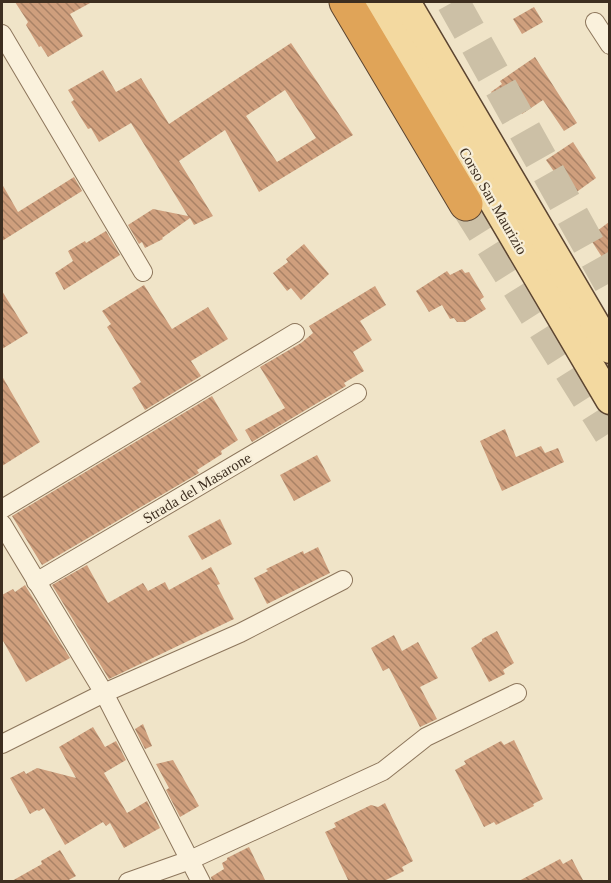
<svg xmlns="http://www.w3.org/2000/svg" width="611" height="883" font-family="Georgia,serif">
	<style>
		.building { fill: url(#building-back-hatch); fill-rule: evenodd }
		.lines { fill: none; stroke-linecap: round; stroke-linejoin: round }
		.highway-tunnel { stroke: #ccc0a6; stroke-width: 33; stroke-dasharray: 33 16; stroke-linecap: butt }
		.street-casing { stroke: #8d765c; stroke-width: 20 }
		.primary-casing { stroke: #5b4430; stroke-width: 31 }
		.highway-casing { stroke: #5b4430; stroke-width: 35 }
		.street { stroke: #faf1dc; stroke-width: 18 }
		.primary { stroke: #f3d9a0; stroke-width: 28 }
		.highway { stroke: #e0a458; stroke-width: 33 }
		.labels { text-anchor: middle; dominant-baseline: central; stroke-width: 4.5; stroke-linejoin: round; paint-order: stroke }
		.street-label { font-size: 15px; fill: #3d2e20; stroke: #f7eed8 }
	</style>
	<defs>
		<pattern id="building-back-hatch" width="6" height="6" patternUnits="userSpaceOnUse" patternTransform="scale(1.5)"><rect width="6" height="6" fill="#cf9f7d"/><path d="M-1 5l2 2M0 0l6 6M5-1l2 2" fill="none" stroke="#a98266"/></pattern>
	</defs>
	<rect width="100%" height="100%" fill="#f0e4c8"/>
	<g class="building">
		<polygon points="15,2 92,2 70,14 83,36 48,57 41,46 39,47 26,25 28,22"/>
		<polygon points="534,7 543,22 522,34 513,19"/>
		<path d="M291 43 353 135 259 192 225 130 179 161 213 216 194 225 190 218 162 238 163 239 145 248 142 242 139 244 128 225 153 209 188 216 131 123 99 142 91 128 88 129 71 102 74 100 68 90 103 70 116 92 141 78 169 124ZM285 90 316 138 277 162 246 116Z"/>
		<polygon points="535,57 577,123 564,131 543,100 522,114 514,102 503,110 491,92 502,84 500,81"/>
		<polygon points="573,142 596,178 571,196 546,160"/>
		<polygon points="74,177 82,191 2,241 2,184 18,212"/>
		<polygon points="609,222 609,268 589,237"/>
		<polygon points="106,231 120,255 64,290 55,273 73,261 68,251 85,241 86,243"/>
		<polygon points="304,244 329,274 301,300 291,288 287,291 273,273 288,262 286,259"/>
		<polygon points="462,269 465,273 469,272 484,297 480,300 486,309 465,322 457,322 454,318 450,319 442,305 429,312 416,291 447,271 450,275"/>
		<polygon points="144,285 172,329 208,307 228,339 191,361 201,376 145,410 132,388 141,382 107,327 111,324 102,311"/>
		<polygon points="375,286 386,305 360,321 372,340 353,352 364,371 344,383 346,386 252,442 245,430 285,408 260,367 301,343 313,333 309,326"/>
		<polygon points="2,291 28,333 2,349"/>
		<polygon points="2,376 40,442 2,466"/>
		<polygon points="212,396 238,440 221,451 222,454 197,470 199,473 42,565 12,516"/>
		<polygon points="505,429 516,457 541,446 545,453 558,448 564,462 502,491 480,441"/>
		<polygon points="317,455 331,481 294,501 280,475"/>
		<polygon points="220,519 232,544 202,560 188,536"/>
		<polygon points="318,547 330,573 267,604 254,578 268,571 266,569 303,551 304,554"/>
		<polygon points="87,565 108,603 143,583 148,591 165,582 169,590 211,567 220,584 217,585 234,619 109,679 52,585"/>
		<polygon points="25,585 70,658 26,682 2,639 2,595 13,589 15,592"/>
		<polygon points="497,631 514,663 503,670 505,674 489,682 471,648 482,641 482,639"/>
		<polygon points="394,635 402,651 418,642 438,678 420,687 437,719 420,727 389,668 383,671 371,648"/>
		<polygon points="143,724 152,746 145,749 135,729"/>
		<polygon points="93,727 105,747 116,741 126,760 104,773 127,813 147,801 160,828 124,848 110,823 106,826 103,822 65,845 44,808 39,811 37,810 30,814 10,778 24,771 26,774 37,768 76,778 59,747"/>
		<polygon points="514,740 543,799 533,804 534,806 496,825 494,822 484,827 455,770 466,764 464,761 501,741 504,745"/>
		<polygon points="173,760 199,806 180,817 166,790 169,788 156,764"/>
		<polygon points="385,803 413,861 402,867 404,871 382,882 349,882 325,832 336,827 334,823 371,805 378,807"/>
		<polygon points="249,847 266,882 212,882 211,877 224,869 222,863 227,860 227,858"/>
		<polygon points="60,850 76,876 65,882 10,882 42,864 41,861"/>
		<polygon points="560,859 563,864 572,859 584,882 517,882"/>
	</g>
	<g class="lines">
		<g class="highway-tunnel">
			<polyline points="453,2 610,283"/>
			<polyline points="466,204 610,433"/>
		</g>
		<g class="street-casing">
			<g id="street">
				<polyline points="595,22 610,45"/>
				<polyline points="2,34 143,272"/>
				<polyline points="2,509 295,333"/>
				<polyline points="2,524 104,693 201,882"/>
				<polyline points="36,582 357,393"/>
				<polyline points="2,744 104,693 240,633 343,580"/>
				<polyline points="128,882 190,860 383,771 426,737 517,693"/>
			</g>
		</g>
		<g class="primary-casing">
			<g id="primary">
				<polyline points="376,2 610,400"/>
				<polyline points="406,2 610,349"/>
			</g>
		</g>
		<g class="highway-casing">
			<polyline id="highway" points="346,2 466,204"/>
		</g>
		<use href="#street" class="street"/>
		<use href="#primary" class="primary"/>
		<use href="#highway" class="highway"/>
	</g>
	<g class="labels">
		<g class="street-label">
			<text transform="translate(493 201) rotate(60)">Corso San Maurizio</text>
			<text transform="translate(197 488) rotate(-31)">Strada del Masarone</text>
		</g>
	</g>
	<rect width="611" height="883" fill="none" stroke="#3d2e20" stroke-width="6"/>
</svg>
